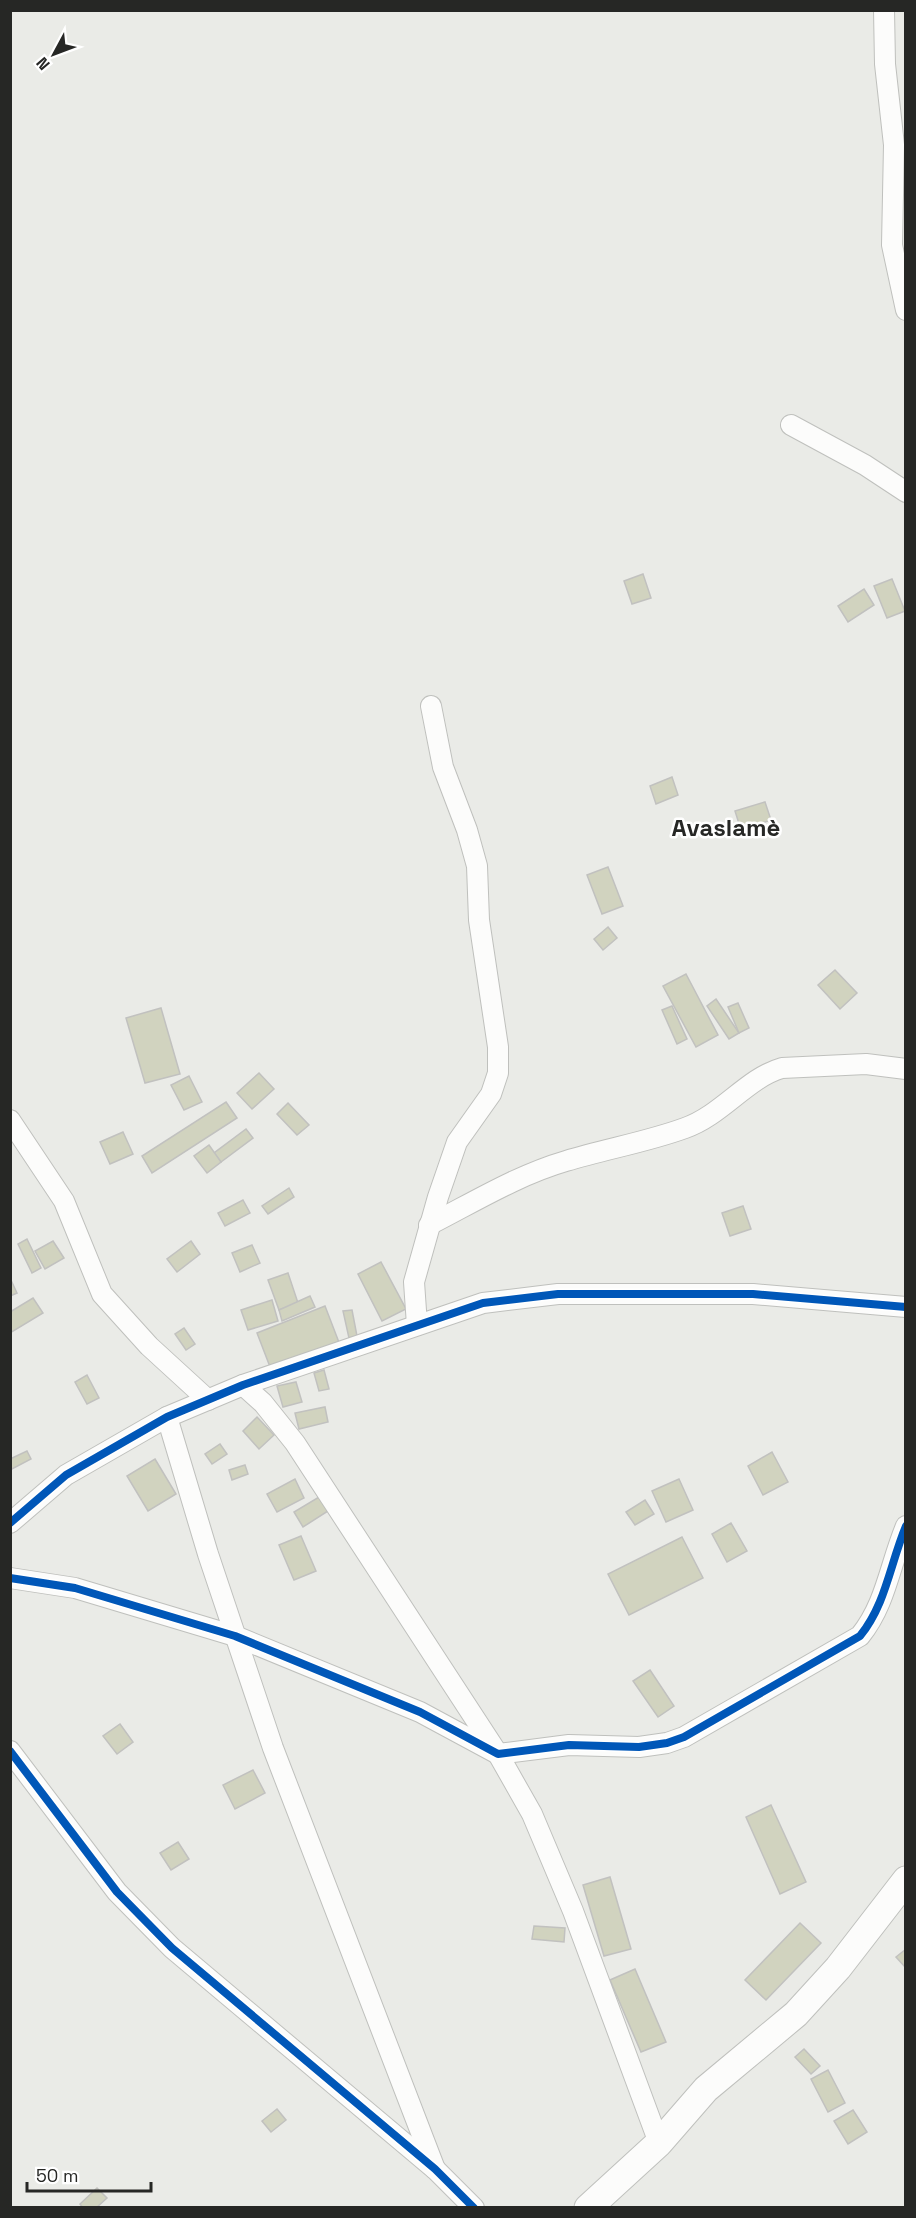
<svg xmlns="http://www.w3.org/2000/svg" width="916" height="2218" font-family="'Space Grotesk',sans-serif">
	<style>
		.building { fill: #d1d3bf; stroke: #c1c1bf; stroke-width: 1.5 }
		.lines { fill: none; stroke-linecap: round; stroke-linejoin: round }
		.street-casing { stroke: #bfc0bd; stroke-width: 22 }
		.secondary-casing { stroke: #bfc0bd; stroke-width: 29 }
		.street { stroke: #fcfcfb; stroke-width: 20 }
		.secondary { stroke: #fcfcfb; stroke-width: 27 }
		.cycleway-casing { stroke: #fff; stroke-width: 11 }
		.cycleway { stroke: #0057b8; stroke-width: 8 }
		.labels { text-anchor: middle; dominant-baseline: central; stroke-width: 5; stroke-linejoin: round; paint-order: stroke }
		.quarter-label { font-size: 24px; font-weight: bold; fill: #262725; stroke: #fff }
	</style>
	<rect width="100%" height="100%" fill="#eaebe7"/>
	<g class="building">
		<polygon points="643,574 651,598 632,604 624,581"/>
		<polygon points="892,579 905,611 887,618 874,586"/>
		<polygon points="864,589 874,605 848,622 838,606"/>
		<polygon points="672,777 678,795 656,804 650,786"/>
		<polygon points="765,802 771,820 741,830 735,811"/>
		<polygon points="608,867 623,906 602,914 587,875"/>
		<polygon points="608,927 617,938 603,950 594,939"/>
		<polygon points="835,970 857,993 840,1009 818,985"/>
		<polygon points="686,974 718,1035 696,1047 663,986"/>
		<polygon points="716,999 739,1033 729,1039 707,1006"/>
		<polygon points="738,1003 749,1028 739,1033 728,1007"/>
		<polygon points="672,1006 687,1039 677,1044 662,1010"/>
		<polygon points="161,1008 180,1074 145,1083 126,1018"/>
		<polygon points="259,1073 274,1089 252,1109 237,1093"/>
		<polygon points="189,1076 202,1102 184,1110 171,1085"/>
		<polygon points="226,1102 237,1118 152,1173 142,1156"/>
		<polygon points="288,1103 309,1125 297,1135 277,1114"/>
		<polygon points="246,1129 253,1138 221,1162 214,1153"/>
		<polygon points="123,1132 133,1154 110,1164 100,1142"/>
		<polygon points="209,1145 221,1162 207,1173 194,1156"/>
		<polygon points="289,1188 294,1197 268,1214 262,1206"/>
		<polygon points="243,1200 250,1213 225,1226 218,1213"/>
		<polygon points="743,1206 751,1229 730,1236 722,1213"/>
		<polygon points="27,1239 41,1268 32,1273 18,1244"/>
		<polygon points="53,1241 64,1258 45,1269 35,1251"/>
		<polygon points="191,1241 200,1254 177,1272 167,1259"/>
		<polygon points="252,1245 260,1263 240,1272 232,1253"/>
		<polygon points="381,1262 406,1309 382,1321 358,1274"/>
		<polygon points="288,1273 298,1303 279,1310 268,1280"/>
		<polygon points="10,1278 17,1293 10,1296"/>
		<polygon points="310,1296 315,1307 282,1321 279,1310"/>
		<polygon points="33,1298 43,1313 10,1333 10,1312"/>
		<polygon points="272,1300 278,1321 248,1330 241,1310"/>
		<polygon points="325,1306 340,1345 272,1372 257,1333"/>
		<polygon points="352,1310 357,1336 349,1338 343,1311"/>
		<polygon points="184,1328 195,1344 186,1350 175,1334"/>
		<polygon points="324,1370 329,1389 319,1391 314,1373"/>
		<polygon points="87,1375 99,1398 87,1404 75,1382"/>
		<polygon points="296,1382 302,1402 283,1407 277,1386"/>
		<polygon points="325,1407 328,1422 299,1429 295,1413"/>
		<polygon points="257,1417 274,1435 259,1449 243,1431"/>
		<polygon points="220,1444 227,1454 212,1464 205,1454"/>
		<polygon points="27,1451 31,1459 10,1470 10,1459"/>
		<polygon points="772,1452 788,1482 763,1495 748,1466"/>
		<polygon points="155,1459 176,1494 148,1511 127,1476"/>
		<polygon points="245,1465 248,1474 232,1480 229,1470"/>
		<polygon points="295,1479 304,1498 277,1512 267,1494"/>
		<polygon points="679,1479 693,1510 666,1522 652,1491"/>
		<polygon points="319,1497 328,1511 303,1527 294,1512"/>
		<polygon points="645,1500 654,1514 635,1525 626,1512"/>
		<polygon points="731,1523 747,1551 727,1562 712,1534"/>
		<polygon points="301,1536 316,1571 294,1580 279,1545"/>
		<polygon points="682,1537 703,1578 629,1615 608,1574"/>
		<polygon points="650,1670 674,1706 658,1717 633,1681"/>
		<polygon points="120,1724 133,1742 117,1754 103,1736"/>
		<polygon points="253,1770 265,1793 235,1809 223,1785"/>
		<polygon points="771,1805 806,1882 780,1894 746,1817"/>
		<polygon points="178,1842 189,1859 171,1870 160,1853"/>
		<polygon points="610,1877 631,1949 604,1956 583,1885"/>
		<polygon points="800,1923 821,1943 766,2000 745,1980"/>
		<polygon points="534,1926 565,1928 564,1942 532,1939"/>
		<polygon points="906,1949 906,1968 896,1957"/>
		<polygon points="635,1969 666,2042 641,2052 610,1980"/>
		<polygon points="804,2049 820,2066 811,2074 795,2057"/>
		<polygon points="828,2070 845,2103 828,2112 811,2079"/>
		<polygon points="277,2109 286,2120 271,2132 262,2121"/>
		<polygon points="853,2110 867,2132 848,2144 834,2121"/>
		<polygon points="97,2188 107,2198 96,2208 83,2208 80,2204"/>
	</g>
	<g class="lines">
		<g class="street-casing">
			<g id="street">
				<polyline points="884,10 885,64 894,145 892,245 906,310"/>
				<polyline points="791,425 865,465 906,492"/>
				<polyline points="10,1120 64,1201 102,1294 149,1346 208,1400"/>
				<path d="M429 1225C474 1202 518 1175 566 1161 605 1149 647 1142 685 1128 722 1115 747 1078 782 1068L866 1064 906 1069"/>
				<polyline points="417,1325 414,1282 438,1197 457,1142 491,1094 498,1073 498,1047 479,920 477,866 467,830 443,767 431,706"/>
				<polyline points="243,1385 263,1403 295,1443 498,1754 532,1814 573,1911 659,2143"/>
				<polyline points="167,1417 208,1554 273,1748 435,2169"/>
				<polyline points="10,1523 66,1475 167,1417 243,1385 483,1303 558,1294 753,1294 906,1307"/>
				<path d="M10 1578 75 1588 235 1636 420 1712 498 1754 569 1745 639 1747 667 1743 684 1737 860 1636C886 1604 890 1564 906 1526"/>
				<polyline points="10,1751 117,1892 172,1948 435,2169 474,2208"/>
			</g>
		</g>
		<g class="secondary-casing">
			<polyline id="secondary" points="588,2208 659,2143 706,2089 796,2014 838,1968 906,1880"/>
		</g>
		<use href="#street" class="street"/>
		<use href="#secondary" class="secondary"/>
		<g class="cycleway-casing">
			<g id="cycleway">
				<polyline points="10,1523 66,1475 167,1417 243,1385 483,1303 558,1294 753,1294 906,1307"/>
				<path d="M10 1578 75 1588 235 1636 420 1712 498 1754 569 1745 639 1747 667 1743 684 1737 860 1636C886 1604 890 1564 906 1526"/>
				<polyline points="10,1751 117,1892 172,1948 435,2169 474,2208"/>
			</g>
		</g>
		<use href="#cycleway" class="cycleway"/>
	</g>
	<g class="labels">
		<g class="quarter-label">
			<text x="726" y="827">Avaslamè</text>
		</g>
	</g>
	<rect width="916" height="2218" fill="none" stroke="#262725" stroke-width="24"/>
	<g transform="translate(54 54) rotate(229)" stroke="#ffffff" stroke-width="4.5" paint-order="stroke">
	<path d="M0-4.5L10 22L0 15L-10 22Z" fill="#262725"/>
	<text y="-9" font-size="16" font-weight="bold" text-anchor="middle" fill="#262725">N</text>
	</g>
	<path d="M27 2182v9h124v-9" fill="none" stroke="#262725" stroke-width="3"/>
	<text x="36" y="2182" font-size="18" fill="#262725" stroke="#ffffff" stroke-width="4.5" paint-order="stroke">50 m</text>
</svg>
